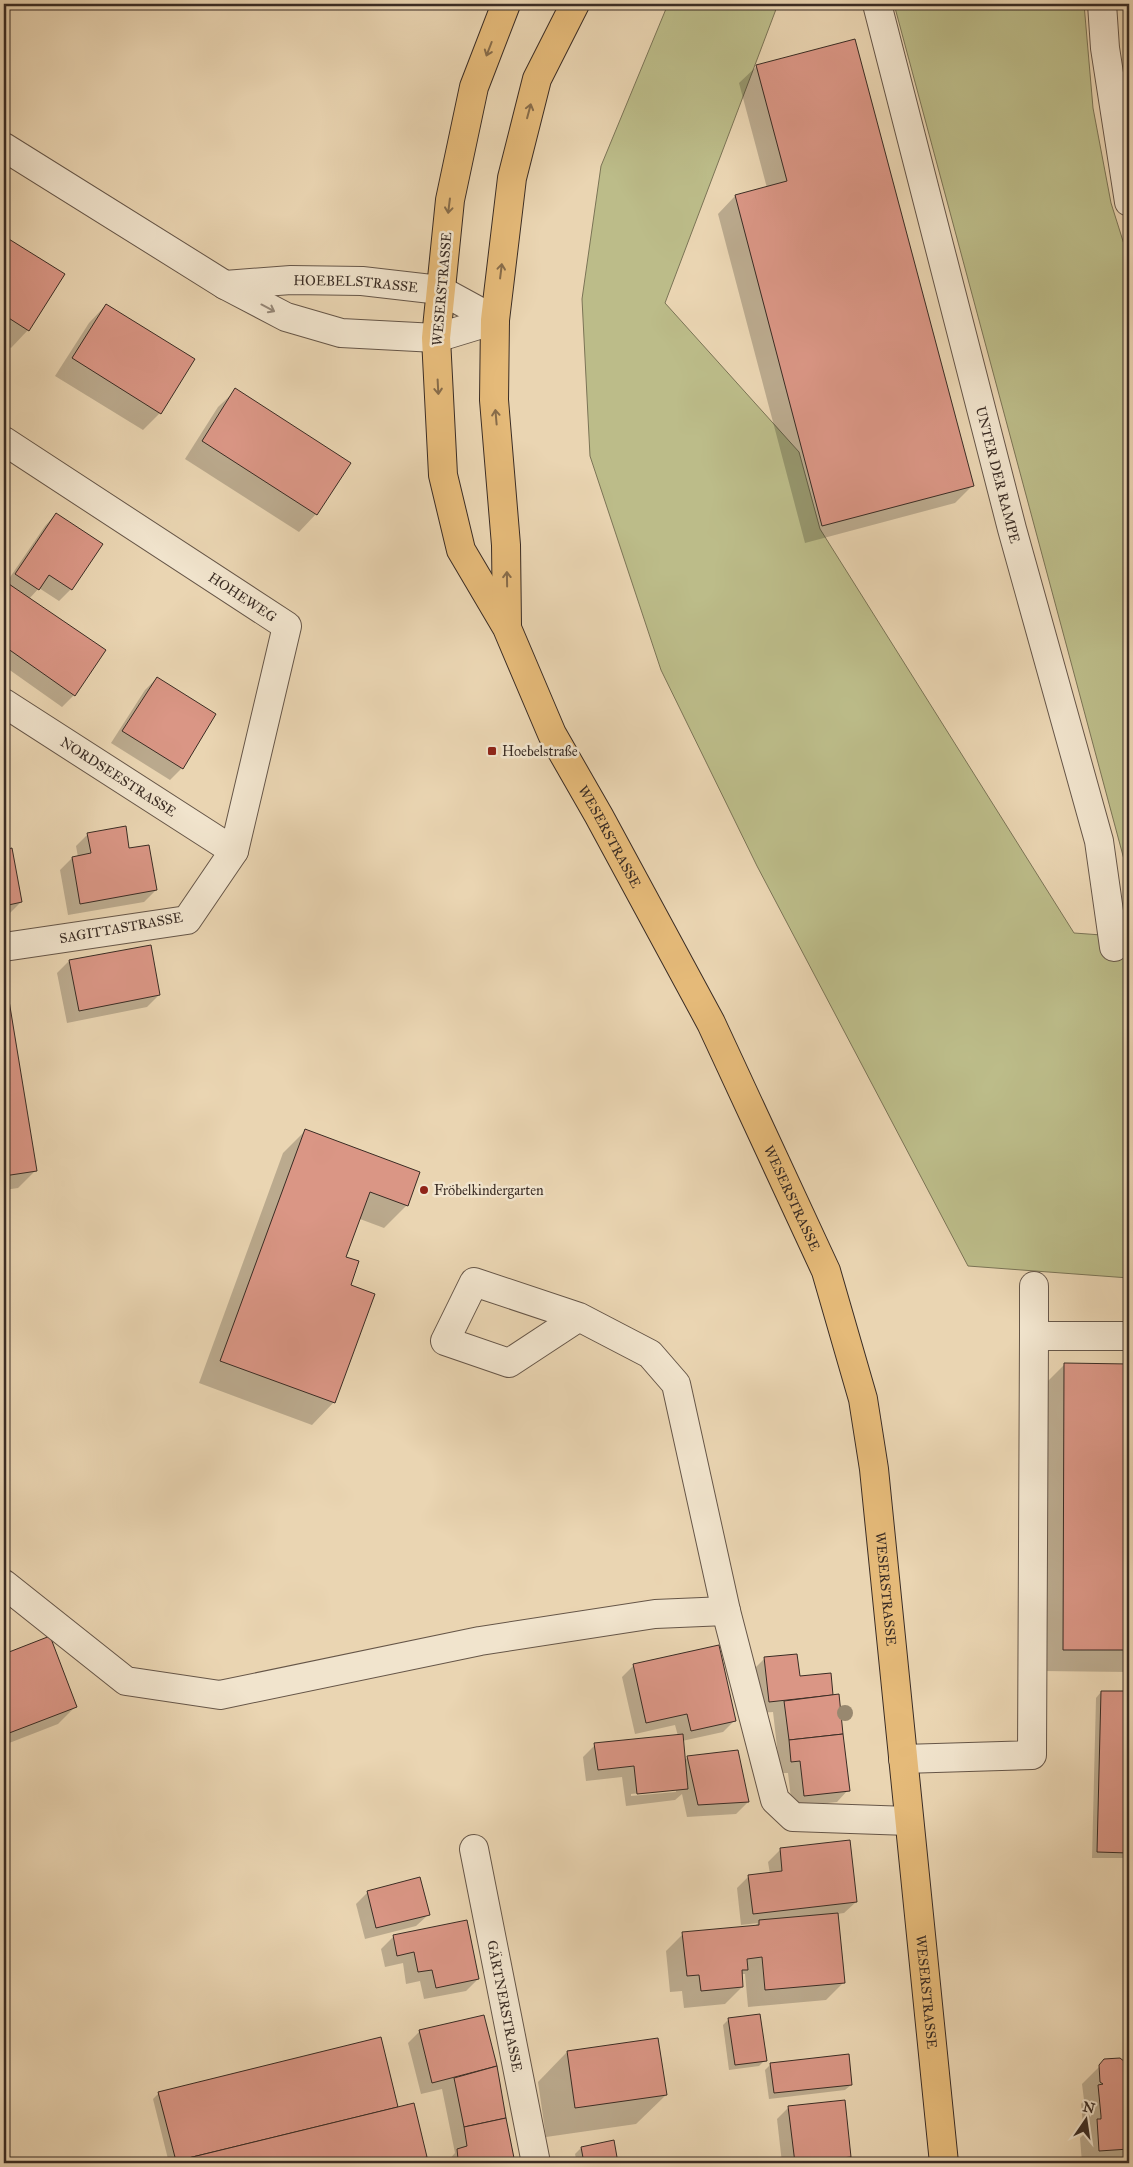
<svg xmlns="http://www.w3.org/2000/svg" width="1133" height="2167" font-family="'IM FELL Great Primer',serif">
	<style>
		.green { fill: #bcbc89; stroke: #7b7456 }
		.shadow { fill: #0003; fill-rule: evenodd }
		.building { fill: #da9685; stroke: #3a2c24 }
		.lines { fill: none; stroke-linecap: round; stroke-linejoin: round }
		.minor-casing { stroke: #665648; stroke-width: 30 }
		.major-casing { stroke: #3a2c24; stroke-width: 30 }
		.minor { stroke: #f1e4cd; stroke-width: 28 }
		.major { stroke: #e5ba79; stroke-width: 28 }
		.tree { fill: #98886f }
		.oneway { stroke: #876c4a }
		.oneway2 { stroke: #968878 }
		.poi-dot { fill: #8f2418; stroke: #f1e4cd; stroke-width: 2 }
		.labels { text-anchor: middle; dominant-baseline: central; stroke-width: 5; stroke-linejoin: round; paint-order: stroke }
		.street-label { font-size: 14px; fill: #3a2c24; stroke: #f1e4cd }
		.poi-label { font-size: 14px; fill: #3a2c24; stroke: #f1e4cd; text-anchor: start }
	</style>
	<rect width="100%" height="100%" fill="#ead5b2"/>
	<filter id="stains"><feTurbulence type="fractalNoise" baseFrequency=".004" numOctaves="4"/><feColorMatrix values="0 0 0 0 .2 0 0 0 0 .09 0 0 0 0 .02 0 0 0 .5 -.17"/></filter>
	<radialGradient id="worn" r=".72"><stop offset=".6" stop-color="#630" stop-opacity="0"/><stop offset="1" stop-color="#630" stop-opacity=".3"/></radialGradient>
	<g class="green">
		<polygon points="668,4 778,4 665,303 799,452 820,529 1074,933 1129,937 1129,1278 968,1266 757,866 661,670 590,456 582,299 601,166"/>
		<polygon points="894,4 1084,4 1093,108 1111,203 1129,260 1129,878"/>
	</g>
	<g class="shadow">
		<polygon points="757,66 972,486 955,503 805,543 718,214 735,196 767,188 739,83"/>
		<polygon points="4,238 63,274 28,330 11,348 4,343"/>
		<polygon points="106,305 160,413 143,430 55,376 89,323"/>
		<polygon points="236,390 316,514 299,532 185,459 218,407"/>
		<polygon points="56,514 71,589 59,601 39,588 29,599 74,695 62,707 4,666 4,586 45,526"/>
		<polygon points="157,678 182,768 170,780 111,743 145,690"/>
		<polygon points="88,834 128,850 156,890 144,902 68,915 60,870 72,858 78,857 76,846"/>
		<polygon points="11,850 21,902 4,919 4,851"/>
		<polygon points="150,946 159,995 147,1007 67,1023 57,973 69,961"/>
		<polygon points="4,972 36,1170 18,1188 4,1190"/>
		<polygon points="305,1131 419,1172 406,1206 384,1228 360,1219 345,1258 349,1286 334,1402 312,1425 199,1383 283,1153"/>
		<polygon points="1065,1364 1129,1365 1129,1672 1041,1671 1042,1387"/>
		<polygon points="49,1638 76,1706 58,1724 4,1745 4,1655"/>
		<polygon points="765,1658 799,1677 829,1674 848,1790 837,1802 792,1807 788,1773 780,1773 773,1712 758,1713 753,1670"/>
		<path d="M634 1665 735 1720 723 1732 682 1741 684 1761 688 1757 748 1802 736 1814 687 1817 682 1794 675 1800 626 1806 622 1777 586 1781 583 1757 595 1745 678 1736 675 1725 635 1734 622 1677ZM676 1789V1792L631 1796V1794Z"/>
		<polygon points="1101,1692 1129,1693 1129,1858 1092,1858 1096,1698"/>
		<polygon points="780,1850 856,1902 844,1913 837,1914 843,1983 826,2000 748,2007 745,1974 741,1974 742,1987 725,2004 684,2008 682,1991 670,1992 666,1951 683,1934 754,1927 758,1923 741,1925 737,1888 749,1876 770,1874 768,1862"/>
		<polygon points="368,1892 428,1915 416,1926 365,1939 356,1904"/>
		<polygon points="393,1937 478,1979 466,1991 424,1999 420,1981 406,1984 403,1963 385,1967 381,1949"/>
		<polygon points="483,2016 496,2067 515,2163 446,2163 455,2153 442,2089 421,2094 408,2043 420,2031"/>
		<polygon points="729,2019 765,2060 759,2066 729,2070 723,2025"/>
		<polygon points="567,2052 666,2095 636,2124 546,2137 538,2082"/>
		<polygon points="1129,2060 1129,2163 1082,2163 1080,2138 1084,2134 1081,2104 1084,2100 1082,2084 1105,2061 1125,2064"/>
		<polygon points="771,2064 851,2085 845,2090 769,2099 765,2070"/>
		<polygon points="159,2093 426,2156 416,2163 169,2163 153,2099"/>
		<polygon points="789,2107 850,2156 843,2163 782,2163 777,2119"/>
		<polygon points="613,2142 617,2163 577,2163 575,2154 581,2148"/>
	</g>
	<g class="building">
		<polygon points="855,39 974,486 822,526 735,195 787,181 756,65"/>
		<polygon points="4,236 65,274 29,331 4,315"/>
		<polygon points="106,304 195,359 161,414 72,358"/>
		<polygon points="235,388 351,463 317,515 202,441"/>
		<polygon points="56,513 103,544 72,590 49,575 39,590 15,574"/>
		<polygon points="6,582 106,650 75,696 4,646 4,586"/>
		<polygon points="157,677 216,714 183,769 122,731"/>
		<polygon points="126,826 129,848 149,845 157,890 80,904 72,857 91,853 87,833"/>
		<polygon points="12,848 22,902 4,906 4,850"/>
		<polygon points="151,945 160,995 79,1011 69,960"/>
		<polygon points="4,970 37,1171 4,1176"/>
		<polygon points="305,1129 420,1172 408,1206 370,1192 346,1257 359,1261 351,1285 375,1294 335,1403 220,1361"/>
		<polygon points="1064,1363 1129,1364 1129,1650 1063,1650"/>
		<polygon points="50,1636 77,1707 4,1735 4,1654"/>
		<polygon points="719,1645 736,1721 691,1731 687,1714 646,1723 633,1664"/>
		<polygon points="797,1654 800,1676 831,1673 833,1695 769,1702 764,1657"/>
		<polygon points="1101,1691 1129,1691 1129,1853 1097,1852"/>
		<polygon points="839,1694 843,1734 789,1740 784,1701"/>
		<polygon points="683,1734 688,1789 637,1794 634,1766 598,1770 594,1743"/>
		<polygon points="843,1734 850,1791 804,1796 800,1761 791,1762 789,1740"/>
		<polygon points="738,1750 749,1802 698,1805 687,1756"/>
		<polygon points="850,1840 857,1902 753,1914 748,1875 782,1871 780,1848"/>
		<polygon points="420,1877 430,1915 376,1928 367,1891"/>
		<polygon points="838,1913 845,1983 765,1990 762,1957 747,1959 748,1970 742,1970 743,1987 701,1991 699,1975 687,1976 682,1932 759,1925 759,1920"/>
		<polygon points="467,1920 479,1979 436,1988 432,1970 418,1972 414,1952 397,1956 393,1935"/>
		<polygon points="760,2014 767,2061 735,2065 728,2018"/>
		<polygon points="484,2015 497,2066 432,2083 419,2030"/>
		<polygon points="381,2037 398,2107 176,2161 158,2092"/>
		<polygon points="658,2038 667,2095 575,2108 567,2051"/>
		<polygon points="849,2054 852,2085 774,2093 770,2063"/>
		<polygon points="1120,2058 1125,2062 1129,2062 1129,2149 1099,2151 1097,2119 1101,2119 1101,2116 1098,2085 1103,2084 1100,2082 1099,2065 1104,2059"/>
		<polygon points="497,2066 506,2118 464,2127 454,2078"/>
		<polygon points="845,2100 851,2157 795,2163 788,2106"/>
		<polygon points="414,2103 427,2157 402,2163 176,2163 176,2161"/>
		<polygon points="506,2118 515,2163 446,2163 446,2162 458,2159 457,2149 467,2146 464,2127"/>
		<polygon points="614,2140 618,2163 584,2163 581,2147"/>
	</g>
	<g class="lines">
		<g class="minor-casing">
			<g id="minor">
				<path id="s1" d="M877 4 1012 529 1099 841 1114 947"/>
				<polyline points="1102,4 1105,48 1129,202"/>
				<polyline points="4,147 225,285 286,317 341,333 436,338 495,320"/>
				<path id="s2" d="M225 285 291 280 362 281 440 290 495 320"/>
				<path id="s3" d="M4 441 287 626 234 851 187 920 4 947"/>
				<path id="s4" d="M4 703 234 851"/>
				<polyline points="579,1317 509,1363 445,1341 474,1282 579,1317 650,1354 676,1384 726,1611 775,1800 793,1817 909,1821"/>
				<polyline points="1034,1336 1034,1286"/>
				<polyline points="4,1584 126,1681 220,1695 480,1641 655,1614 726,1611"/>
				<polyline points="903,1759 1032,1755 1034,1336 1129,1336"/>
				<path id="s5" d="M474 1849 536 2163"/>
			</g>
		</g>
		<g class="major-casing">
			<g id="major">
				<path id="s6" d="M506 4 474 87 450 200 436 338 443 475 461 550 507 628 552 734 599 816 711 1023 826 1271 863 1399 874 1469 944 2163"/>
				<polyline points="507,626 506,545 494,400 495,320 512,178 537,79 575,4"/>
			</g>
		</g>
		<use href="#minor" class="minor"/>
		<use href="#major" class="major"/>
	</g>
	<circle class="tree" cx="845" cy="1713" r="8"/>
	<defs><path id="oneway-shaft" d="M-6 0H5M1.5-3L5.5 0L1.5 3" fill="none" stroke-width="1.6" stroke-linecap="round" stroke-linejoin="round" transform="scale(1.25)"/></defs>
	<g class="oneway">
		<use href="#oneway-shaft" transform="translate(489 49) rotate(111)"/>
		<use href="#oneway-shaft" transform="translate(529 111) rotate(-75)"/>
		<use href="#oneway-shaft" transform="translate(449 206) rotate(97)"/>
		<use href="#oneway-shaft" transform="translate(501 271) rotate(-83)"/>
		<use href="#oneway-shaft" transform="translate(438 387) rotate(87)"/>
		<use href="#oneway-shaft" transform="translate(496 417) rotate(-95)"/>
		<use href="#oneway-shaft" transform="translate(507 579) rotate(-91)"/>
	</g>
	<use class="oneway2" href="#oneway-shaft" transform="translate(268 308) rotate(28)"/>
	<g class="poi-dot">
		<rect x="487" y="746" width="10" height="10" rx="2.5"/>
		<circle cx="424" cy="1190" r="5"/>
	</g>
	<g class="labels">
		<g class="street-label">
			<text stroke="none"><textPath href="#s2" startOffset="131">HOEBELSTRASSE</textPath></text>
			<text transform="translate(442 289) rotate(-85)">WESERSTRASSE</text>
			<text stroke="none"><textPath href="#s1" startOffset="486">UNTER DER RAMPE</textPath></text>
			<text stroke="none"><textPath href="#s3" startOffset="285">HOHEWEG</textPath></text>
			<text stroke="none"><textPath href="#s4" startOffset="136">NORDSEESTRASSE</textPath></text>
			<text stroke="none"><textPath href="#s6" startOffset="881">WESERSTRASSE</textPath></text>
			<text transform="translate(121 928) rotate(-10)">SAGITTASTRASSE</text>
			<text stroke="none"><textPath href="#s6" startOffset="1286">WESERSTRASSE</textPath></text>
			<text stroke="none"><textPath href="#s6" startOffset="1691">WESERSTRASSE</textPath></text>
			<text stroke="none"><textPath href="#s6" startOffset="2096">WESERSTRASSE</textPath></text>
			<text stroke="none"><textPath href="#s5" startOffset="160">GÄRTNERSTRASSE</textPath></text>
		</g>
		<g class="poi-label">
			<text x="502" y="751">Hoebelstraße</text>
			<text x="434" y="1190">Fröbelkindergarten</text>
		</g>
	</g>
	<rect width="1133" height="2167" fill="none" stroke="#ead5b2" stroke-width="20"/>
	<rect x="5" y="5" width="1123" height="2157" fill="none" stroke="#3a2c24" stroke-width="2.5"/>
	<rect x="10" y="10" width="1113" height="2147" fill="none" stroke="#3a2c24"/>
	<g transform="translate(1086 2120) rotate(13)" stroke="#f1e4cd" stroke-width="4" paint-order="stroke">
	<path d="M0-4L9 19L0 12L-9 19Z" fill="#3a2c24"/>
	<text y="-8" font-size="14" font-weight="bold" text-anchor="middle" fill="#3a2c24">N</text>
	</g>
	<rect width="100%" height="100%" filter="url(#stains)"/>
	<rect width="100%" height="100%" fill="url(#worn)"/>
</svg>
